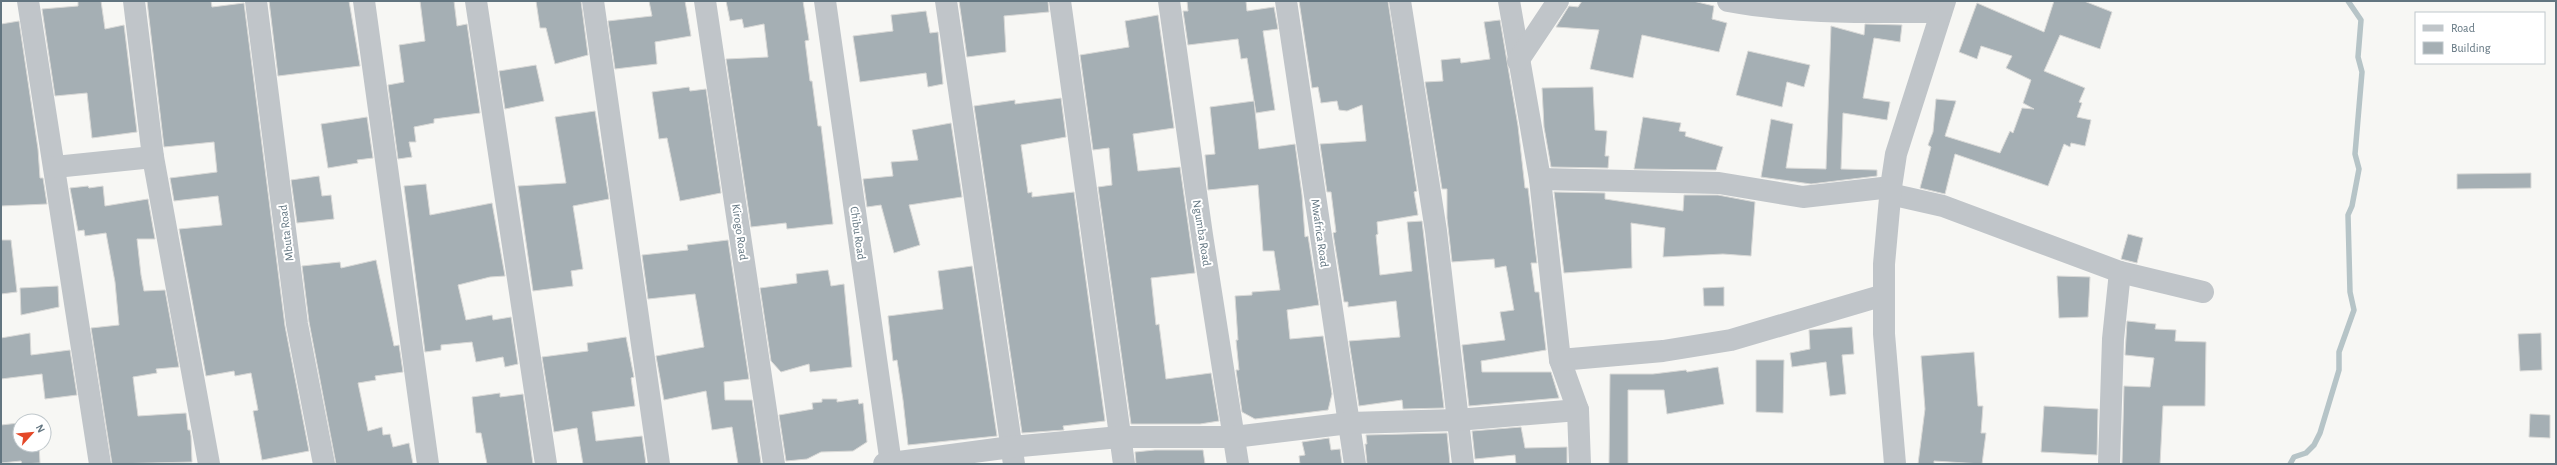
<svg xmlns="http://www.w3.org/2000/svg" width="2557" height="465" font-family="'Alegreya Sans',sans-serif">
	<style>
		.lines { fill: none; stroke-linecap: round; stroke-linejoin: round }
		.stream { stroke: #b6c4c7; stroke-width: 5.5 }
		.building { fill: #a5afb4; stroke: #d9d9d7 }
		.minor { stroke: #c0c5c9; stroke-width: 22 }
		.labels { text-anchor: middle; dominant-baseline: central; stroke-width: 4; stroke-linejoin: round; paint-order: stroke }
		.street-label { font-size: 12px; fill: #627580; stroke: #fff }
	</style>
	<rect width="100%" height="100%" fill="#f7f7f4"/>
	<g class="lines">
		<polyline class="stream" points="2290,464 2294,457 2306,453 2314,445 2320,433 2339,370 2339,352 2354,310 2350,292 2348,215 2352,206 2359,169 2355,154 2362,72 2358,57 2361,20 2348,1"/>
	</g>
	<g class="building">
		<polygon points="78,1 101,1 105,29 124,25 137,132 92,138 87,93 55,96 42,9 78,6"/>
		<polygon points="147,1 211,1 212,7 244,3 285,326 309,451 262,460 253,411 258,410 251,373 235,376 234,371 206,376 179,229 222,225 218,196 174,201 170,178 217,172 214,142 164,147"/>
		<polygon points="269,1 349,1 360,66 278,76"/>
		<polygon points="420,1 454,1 457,26 467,24 480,113 434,119 434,123 414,127 416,142 409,142 412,157 398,159 388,85 404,82 399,45 425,41"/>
		<polygon points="536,1 581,1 588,55 555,64 546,28 540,28"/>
		<polygon points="649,1 685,1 691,36 655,42 657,64 615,69 608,21 652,16"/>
		<polygon points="726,1 803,1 809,40 805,41 810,81 812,81 818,126 821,126 833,224 787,229 786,223 751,227 726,59 768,57 764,24 744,28 742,19 730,21"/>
		<polygon points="959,1 1048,1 1049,12 1004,16 1006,52 967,57"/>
		<polygon points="1187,1 1246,1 1247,11 1274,7 1278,29 1263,31 1275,110 1256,113 1247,58 1241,59 1238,39 1188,45 1183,11 1188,11"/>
		<polygon points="1299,1 1388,1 1417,191 1414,192 1418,215 1377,222 1378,234 1376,235 1380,275 1412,271 1407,222 1422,221 1444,408 1403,409 1402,400 1359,406 1349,341 1400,337 1396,301 1348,307 1348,302 1344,302 1333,233 1336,232 1331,192 1327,192 1320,144 1366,141 1362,105 1347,111 1339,110 1337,101 1321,103 1318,87 1312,88"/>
		<polygon points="1582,1 1693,1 1714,6 1712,19 1727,23 1719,52 1642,35 1633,78 1590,69 1599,30 1556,27 1569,6 1578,7"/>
		<polygon points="2054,1 2084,1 2112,12 2100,49 2060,35 2044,71 2085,88 2079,102 2082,103 2077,117 2091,120 2085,146 2071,143 2070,147 2064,144 2048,186 1955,154 1945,194 1920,188 1931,147 1928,145 1933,132 1936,99 1956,101 1945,136 2000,153 2010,131 2013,133 2022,108 2034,109 2023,103 2031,80 2006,68 2012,56 1981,46 1977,59 1959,52 1977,3 2044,32"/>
		<polygon points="926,11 930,33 938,32 943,84 928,87 926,73 860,82 853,36 893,31 891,15"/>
		<polygon points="1158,15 1174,128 1133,134 1138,171 1180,167 1195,273 1151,278 1156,325 1159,324 1166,379 1211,373 1219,421 1200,424 1131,424 1098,187 1112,185 1109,148 1093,150 1080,55 1129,47 1125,21"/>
		<polygon points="1500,20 1518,126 1525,188 1528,188 1537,263 1531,263 1535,292 1539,292 1546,350 1481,361 1482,372 1551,372 1559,398 1469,406 1462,345 1505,340 1500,312 1514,310 1506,266 1495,268 1494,259 1452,262 1447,218 1447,189 1442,189 1425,82 1443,81 1441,60 1460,58 1461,63 1490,59 1484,22"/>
		<polygon points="19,21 38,149 40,178 43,178 47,204 1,206 1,24"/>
		<polygon points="1865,24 1902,25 1900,42 1874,38 1863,98 1890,102 1887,120 1843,113 1841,169 1877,170 1877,176 1811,184 1761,177 1771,119 1793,124 1786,168 1826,169 1831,26 1864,35"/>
		<polygon points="1748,51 1810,65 1804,87 1787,82 1782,107 1736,95"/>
		<polygon points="536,65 544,101 505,109 499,71"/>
		<polygon points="689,87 690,91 706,89 721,193 680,201 667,138 659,139 652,92"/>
		<polygon points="1593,87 1595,130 1607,131 1605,156 1609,156 1608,168 1551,167 1544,127 1542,88"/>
		<polygon points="1061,98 1066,137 1021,145 1028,193 1032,192 1032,197 1074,192 1105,421 1063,426 1064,430 1022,433 974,106 1015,100 1015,104"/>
		<polygon points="1254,101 1259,149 1295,144 1302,195 1305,237 1308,236 1319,305 1287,310 1290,339 1323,336 1332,394 1328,410 1255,419 1242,412 1236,370 1239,370 1236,340 1238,340 1235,296 1252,295 1252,292 1280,290 1274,251 1263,251 1258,185 1208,190 1205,155 1215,154 1210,107"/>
		<polygon points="595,111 609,199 573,206 583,269 571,271 573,286 533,291 518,186 566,183 555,117"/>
		<polygon points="367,117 373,158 357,160 358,163 328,168 321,124"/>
		<polygon points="1643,117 1681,123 1679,131 1686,132 1685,136 1723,147 1716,170 1634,169"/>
		<polygon points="951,123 962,197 909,205 920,245 894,253 881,205 867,207 863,179 893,176 891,162 918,160 912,130"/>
		<polygon points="2531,173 2531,188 2457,189 2457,174"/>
		<polygon points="319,176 322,196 331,195 334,219 297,223 291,180"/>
		<polygon points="426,184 430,215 492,203 505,276 490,277 458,285 466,320 492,315 493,320 511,317 518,364 505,367 503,357 476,362 472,342 441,345 441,350 425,352 404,186"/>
		<polygon points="88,186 89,188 103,186 105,206 148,199 155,239 137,239 141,275 144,291 165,290 179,367 156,369 157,373 133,377 138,416 186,413 188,430 190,430 191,436 192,462 112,464 91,328 119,325 115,282 106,233 85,236 84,230 78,231 70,188"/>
		<polygon points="1554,192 1605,193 1605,199 1683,211 1684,195 1718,195 1755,202 1751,256 1723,254 1663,257 1665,228 1631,223 1632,268 1564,273"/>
		<polygon points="2128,234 2143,238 2137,263 2121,259"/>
		<polygon points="1,240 11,240 17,292 1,294"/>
		<polygon points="728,240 749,379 724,382 725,400 752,400 761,463 756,464 738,464 732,427 712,430 706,391 664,400 656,356 704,347 695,294 648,299 642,255 688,250 687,245"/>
		<polygon points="376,260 394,346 399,345 403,372 375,376 376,380 358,383 368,431 382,427 383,435 390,434 393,447 409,443 413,464 336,464 309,322 302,266 340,262 341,268"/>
		<polygon points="972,266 997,436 908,445 903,400 897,360 893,361 888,316 943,309 938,271"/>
		<polygon points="828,270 831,286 844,284 852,367 810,372 809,364 781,372 771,361 760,288 797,283 796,274"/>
		<polygon points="2057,276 2090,277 2088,317 2059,318"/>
		<polygon points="58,286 59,307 21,315 20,288"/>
		<polygon points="1724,287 1724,306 1704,306 1703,288"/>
		<polygon points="2127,321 2156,324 2155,329 2176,330 2175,341 2206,342 2205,406 2163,406 2160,464 2122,464 2124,386 2150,387 2154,358 2125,355"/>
		<polygon points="1852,327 1854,354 1842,355 1846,394 1830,396 1826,362 1792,367 1790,353 1810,349 1809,330"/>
		<polygon points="30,333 31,355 70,350 77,395 45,399 42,374 1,379 1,338"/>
		<polygon points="2541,333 2542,370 2520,371 2518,334"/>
		<polygon points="626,337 634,377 631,378 635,406 592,412 596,441 642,436 646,464 583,464 577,428 554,432 542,357 588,351 587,343"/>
		<polygon points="1974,352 1978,406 1983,406 1981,433 1986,433 1982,464 1934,461 1934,464 1918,464 1925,409 1921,356"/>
		<polygon points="1756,360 1784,360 1783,413 1756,412"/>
		<polygon points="1718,367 1724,404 1667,414 1664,390 1628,390 1628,464 1609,464 1610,374 1653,374 1686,370 1687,372"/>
		<polygon points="500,393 500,397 523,394 533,464 487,464 481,433 476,433 472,397"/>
		<polygon points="822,399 837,399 837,402 858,399 859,404 863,403 867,442 853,451 821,452 807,459 786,461 779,415 813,409 812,403 822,402"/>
		<polygon points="2044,406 2098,409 2097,455 2041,452"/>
		<polygon points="2530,414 2550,415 2550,438 2529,437"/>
		<polygon points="19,423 20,445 39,445 40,463 22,464 21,461 1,463 1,425"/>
		<polygon points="1521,427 1525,448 1567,447 1567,464 1516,464 1515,455 1475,459 1472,431"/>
		<polygon points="1447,433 1450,464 1367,464 1365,444 1367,444 1366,435"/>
		<polygon points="1329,438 1331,450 1340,449 1342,464 1300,464 1299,456 1305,455 1302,442"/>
		<polygon points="1155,450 1203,450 1205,464 1136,464 1135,452"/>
	</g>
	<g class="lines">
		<g class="minor">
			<polyline points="28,1 100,464"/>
			<polyline points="134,1 153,157 209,464"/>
			<polyline points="256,1 297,324 324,464"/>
			<polyline points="364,1 428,464"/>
			<polyline points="476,1 546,464"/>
			<polyline points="593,1 659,464"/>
			<polyline points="705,1 774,464"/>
			<polyline points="825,1 891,464"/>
			<polyline points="946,1 1014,464"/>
			<polyline points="1060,1 1124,464"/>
			<polyline points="1169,1 1202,235 1238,464"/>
			<polyline points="1286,1 1355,464"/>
			<polyline points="1400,1 1436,231 1463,464"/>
			<polyline points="1509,1 1540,179 1560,360 1578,410 1580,464"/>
			<path d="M1728 1C1798 14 1870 12 1941 12"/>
			<polyline points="1518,61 1558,1"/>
			<polyline points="55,167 153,157"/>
			<polyline points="1540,179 1719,183 1803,197 1891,187"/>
			<polyline points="1890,194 1943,206 2120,272 2203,292"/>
			<polyline points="1560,360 1663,351 1731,340 1884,295"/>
			<polyline points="884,464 1011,447 1120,437 1234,437 1349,423 1457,420 1578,410"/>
			<polyline points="1895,464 1884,334 1884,264 1891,187 1896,154 1945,1"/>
			<polyline points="2109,464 2113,339 2120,272"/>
		</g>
	</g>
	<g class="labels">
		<g class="street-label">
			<text transform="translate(740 232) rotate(82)">Kirogo Road</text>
			<text transform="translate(286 233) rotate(-97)">Mbuta Road</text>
			<text transform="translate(858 233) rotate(82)">Chibu Road</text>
			<text transform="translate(1202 233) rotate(81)">Ngumba Road</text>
			<text transform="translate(1320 233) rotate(82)">Mwafrica Road</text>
		</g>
	</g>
	<rect width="2557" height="465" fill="none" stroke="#627580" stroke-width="4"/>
	<rect x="2415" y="12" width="130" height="52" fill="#ffffff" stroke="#c0c8cc"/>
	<rect x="2423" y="25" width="20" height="6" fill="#c0c5c9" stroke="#c0c8cc"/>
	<text x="2451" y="32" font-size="12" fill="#627580">Road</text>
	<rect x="2423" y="42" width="20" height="12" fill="#a5afb4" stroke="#c0c8cc"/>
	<text x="2451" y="52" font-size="12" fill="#627580">Building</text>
	<g transform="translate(32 433) rotate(63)"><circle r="19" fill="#ffffff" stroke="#c0c8cc"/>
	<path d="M0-3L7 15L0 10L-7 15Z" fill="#e44828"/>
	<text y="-6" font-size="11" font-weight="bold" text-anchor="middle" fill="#627580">N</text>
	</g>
</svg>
